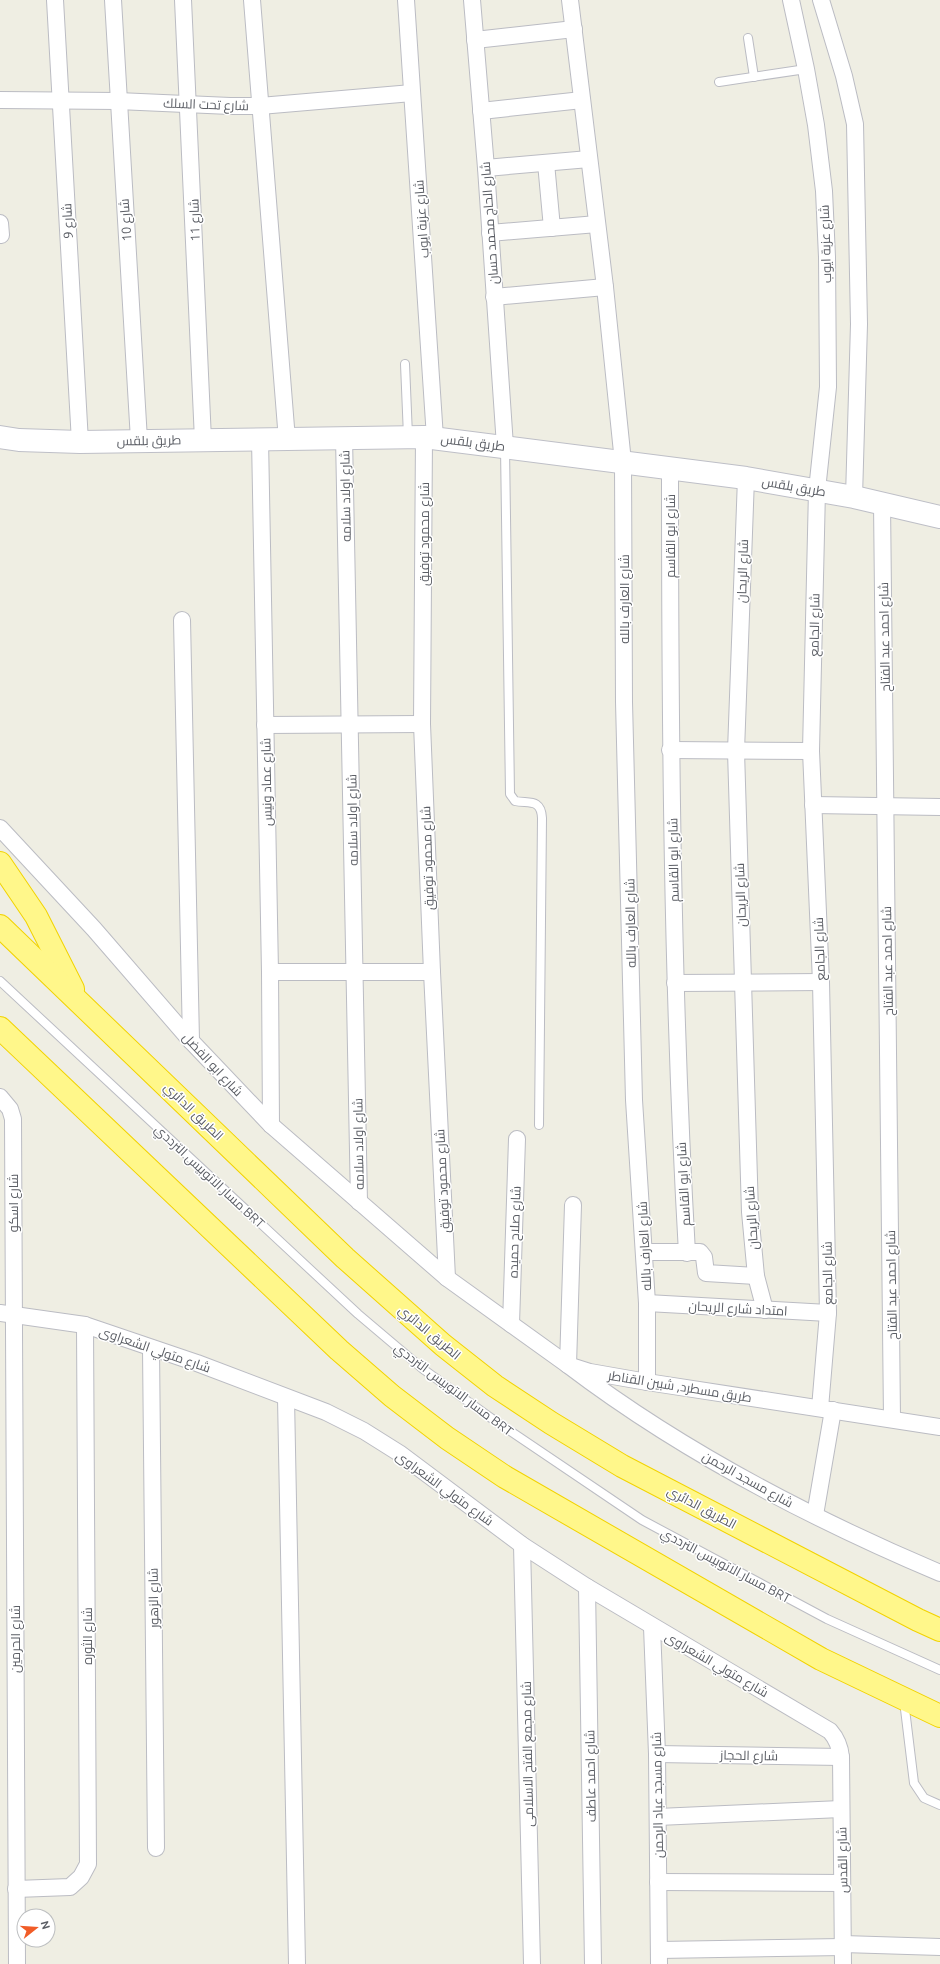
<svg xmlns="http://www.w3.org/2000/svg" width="940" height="1964" font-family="Ubuntu,Cairo,sans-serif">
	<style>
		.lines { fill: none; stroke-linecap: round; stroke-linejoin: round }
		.lane-casing { stroke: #bbbcc3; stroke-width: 10 }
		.street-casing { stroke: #bbbcc3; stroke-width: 18 }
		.secondary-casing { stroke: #bebfc7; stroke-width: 24 }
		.highway-casing { stroke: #f2d300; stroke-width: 24 }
		.lane { stroke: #fff; stroke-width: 8 }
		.street { stroke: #fff; stroke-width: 16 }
		.secondary { stroke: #fff; stroke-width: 22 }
		.highway { stroke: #fff78a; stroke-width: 22 }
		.labels { text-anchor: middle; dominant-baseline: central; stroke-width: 3; stroke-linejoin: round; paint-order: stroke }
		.street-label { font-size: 13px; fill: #5b5e65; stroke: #fff }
	</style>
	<rect width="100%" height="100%" fill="#efeee3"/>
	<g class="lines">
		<g class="lane-casing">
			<g id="lane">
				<polyline points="748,38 754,77"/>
				<polyline points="719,82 806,69"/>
				<polyline points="405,364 408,436"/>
				<path d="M505 448 510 794 515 801C528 804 541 798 542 818L539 1125"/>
				<polyline points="0,981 358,1314 423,1369 491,1418 642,1520 827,1619 940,1670"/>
				<polyline points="904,1701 914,1783 924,1798 940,1805"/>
			</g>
		</g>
		<g class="street-casing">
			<g id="street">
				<polyline points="55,0 80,442"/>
				<polyline points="113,0 139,440"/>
				<polyline points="183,0 203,440"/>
				<polyline points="252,0 287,440"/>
				<polyline points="406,0 435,438"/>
				<polyline points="472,0 486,168 505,446"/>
				<polyline points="570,0 605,287 623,462 624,702 634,1100 647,1303 647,1382"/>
				<polyline points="791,0 806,69 816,125 824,191 827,257 828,387 817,490 811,751 821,982 828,1313 820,1408"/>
				<polyline points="821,0 844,76 855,124 859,324 854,497"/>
				<polyline points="475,40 574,29"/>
				<polyline points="0,100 118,101 230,106 260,106 412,93"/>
				<polyline points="481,111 582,100"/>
				<polyline points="546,163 552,228"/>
				<polyline points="486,168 589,159"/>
				<polyline points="0,223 1,235"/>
				<polyline points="490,233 597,224"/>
				<polyline points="494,297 605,287"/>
				<polyline points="344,437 359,1202"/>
				<polyline points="424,437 422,724 432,972 447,1278"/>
				<polyline points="260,439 270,972 271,1125"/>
				<path d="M670 467C670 729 672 991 687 1253"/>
				<polyline points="746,478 736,751 750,1212 756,1276 765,1310"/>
				<polyline points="882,503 892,1418"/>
				<polyline points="182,620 191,1041"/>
				<polyline points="265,725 422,724"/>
				<polyline points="670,750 811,751"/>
				<polyline points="813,805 940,807"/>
				<polyline points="0,828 94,929 191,1041 271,1125 447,1278 568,1365 590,1372 647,1382 940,1427"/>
				<polyline points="270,972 432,972"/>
				<polyline points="675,983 821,982"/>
				<polyline points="0,1097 10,1109 13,1119 17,1964"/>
				<path d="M573 1205 568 1365C681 1451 810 1518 940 1573"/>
				<polyline points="645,1252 700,1252 704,1257 706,1273 756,1276"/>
				<polyline points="647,1303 828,1313"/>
				<path d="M0 1313 85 1325 197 1363 326 1412 364 1431 399 1453 522 1545 587 1587 830 1731C837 1739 840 1746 841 1757L843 1964"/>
				<polyline points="511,1324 517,1139"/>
				<polyline points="151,1348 156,1848"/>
				<polyline points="286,1398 297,1964"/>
				<polyline points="815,1515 833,1410"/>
				<polyline points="522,1545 532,1964"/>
				<polyline points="587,1587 593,1964"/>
				<polyline points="652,1627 657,1754 659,1964"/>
				<polyline points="657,1754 841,1757"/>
				<polyline points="658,1817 841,1809"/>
				<polyline points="658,1882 842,1883"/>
				<polyline points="16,1889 70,1887 81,1877 88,1864 85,1325"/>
				<polyline points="843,1944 940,1947"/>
				<polyline points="659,1950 843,1947"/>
			</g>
		</g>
		<g class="secondary-casing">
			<polyline id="secondary" points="0,437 19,440 80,442 424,437 746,478 854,497 940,517"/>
		</g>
		<g class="highway-casing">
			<g id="highway">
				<polyline points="0,863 36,916 73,989"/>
				<polyline points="0,926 345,1258 443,1345 495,1386 551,1423 622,1466 918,1620 940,1630"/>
				<polyline points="0,1028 339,1350 392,1396 447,1438 505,1477 821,1659 940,1716"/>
			</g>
		</g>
		<use href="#lane" class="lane"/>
		<use href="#street" class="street"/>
		<use href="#secondary" class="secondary"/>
		<use href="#highway" class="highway"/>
	</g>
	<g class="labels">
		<g class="street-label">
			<text transform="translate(206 104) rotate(2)">شارع تحت السلك</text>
			<text transform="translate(421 219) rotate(-94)">شارع عزبة ايوب</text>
			<text transform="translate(125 220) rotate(-94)">شارع 10</text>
			<text transform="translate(194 220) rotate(-92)">شارع 11</text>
			<text transform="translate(67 221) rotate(-93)">شارع 9</text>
			<text transform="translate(489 223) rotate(-94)">شارع الحاج محمد حسان</text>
			<text transform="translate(825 244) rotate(-92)">شارع عزبة ايوب</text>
			<text transform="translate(149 440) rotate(-1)">طريق بلقس</text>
			<text transform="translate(473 442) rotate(7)">طريق بلقس</text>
			<text transform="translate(794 486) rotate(10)">طريق بلقس</text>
			<text transform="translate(345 496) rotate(-91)">شارع اولاد سلامه</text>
			<text transform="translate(424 534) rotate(-90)">شارع محمود توفيق</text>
			<text transform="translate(670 536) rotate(-90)">شارع ابو القاسم</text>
			<text transform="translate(742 571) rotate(-88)">شارع الريحان</text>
			<text transform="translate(624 599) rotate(-90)">شارع العارف بالله</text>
			<text transform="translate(814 625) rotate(-89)">شارع الجامع</text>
			<text transform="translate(884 637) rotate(-91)">شارع احمد عبد الفتاح</text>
			<text transform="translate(266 782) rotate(-91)">شارع عماد ونيس</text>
			<text transform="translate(352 820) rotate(-91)">شارع اولاد سلامه</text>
			<text transform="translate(427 858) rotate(-92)">شارع محمود توفيق</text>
			<text transform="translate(673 860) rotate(-91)">شارع ابو القاسم</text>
			<text transform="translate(740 895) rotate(-92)">شارع الريحان</text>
			<text transform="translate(630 923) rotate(-91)">شارع العارف بالله</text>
			<text transform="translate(819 949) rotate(-92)">شارع الجامع</text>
			<text transform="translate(887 961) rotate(-91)">شارع احمد عبد الفتاح</text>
			<text transform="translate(213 1064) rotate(47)">شارع ابو الفضل</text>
			<text transform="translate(194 1111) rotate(44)">الطريق الدائري</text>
			<text transform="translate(358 1144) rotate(-91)">شارع اولاد سلامه</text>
			<text transform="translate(210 1176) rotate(43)">مسار الاتوبيس الترددي BRT</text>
			<text transform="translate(442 1181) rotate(-93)">شارع محمود توفيق</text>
			<text transform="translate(683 1184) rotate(-93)">شارع ابو القاسم</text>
			<text transform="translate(13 1203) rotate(-90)">شارع اسكو</text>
			<text transform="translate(751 1218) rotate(-94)">شارع الريحان</text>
			<text transform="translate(514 1232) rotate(-88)">شارع صلاح حميده</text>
			<text transform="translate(644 1246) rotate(-93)">شارع العارف بالله</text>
			<text transform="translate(827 1273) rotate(-91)">شارع الجامع</text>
			<text transform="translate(891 1285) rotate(-91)">شارع احمد عبد الفتاح</text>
			<text transform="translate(738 1308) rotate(3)">امتداد شارع الريحان</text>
			<text transform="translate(430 1332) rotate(40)">الطريق الدائري</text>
			<text transform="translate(155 1349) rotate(19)">شارع متولي الشعراوى</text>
			<text transform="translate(680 1386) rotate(9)">طريق مسطرد, شبين القناطر</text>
			<text transform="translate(454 1389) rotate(37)">مسار الاتوبيس الترددي BRT</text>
			<text transform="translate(748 1479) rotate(29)">شارع مسجد الرحمن</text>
			<text transform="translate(445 1488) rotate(36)">شارع متولي الشعراوى</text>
			<text transform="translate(702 1507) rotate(28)">الطريق الدائري</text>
			<text transform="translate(726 1565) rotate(28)">مسار الاتوبيس الترددي BRT</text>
			<text transform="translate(153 1598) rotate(-91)">شارع الزهور</text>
			<text transform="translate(87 1636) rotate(-90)">شارع الثوره</text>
			<text transform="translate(15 1639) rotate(-90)">شارع الحرمين</text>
			<text transform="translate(717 1664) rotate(30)">شارع متولي الشعراوى</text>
			<text transform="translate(527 1754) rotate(-91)">شارع مجمع الفتح الاسلامى</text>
			<text transform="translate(749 1755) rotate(1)">شارع الحجاز</text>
			<text transform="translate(590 1776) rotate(-91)">شارع احمد عاطف</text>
			<text transform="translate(657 1795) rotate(-91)">شارع مسجد عباد الرحمن</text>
			<text transform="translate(842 1860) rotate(-91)">شارع القدس</text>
		</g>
	</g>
	<g transform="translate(36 1928) rotate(73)"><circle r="19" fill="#ffffff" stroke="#bdbfc1"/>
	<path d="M0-3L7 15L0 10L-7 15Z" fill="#f15c27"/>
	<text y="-6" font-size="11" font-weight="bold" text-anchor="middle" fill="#5b5e65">N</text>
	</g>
</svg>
